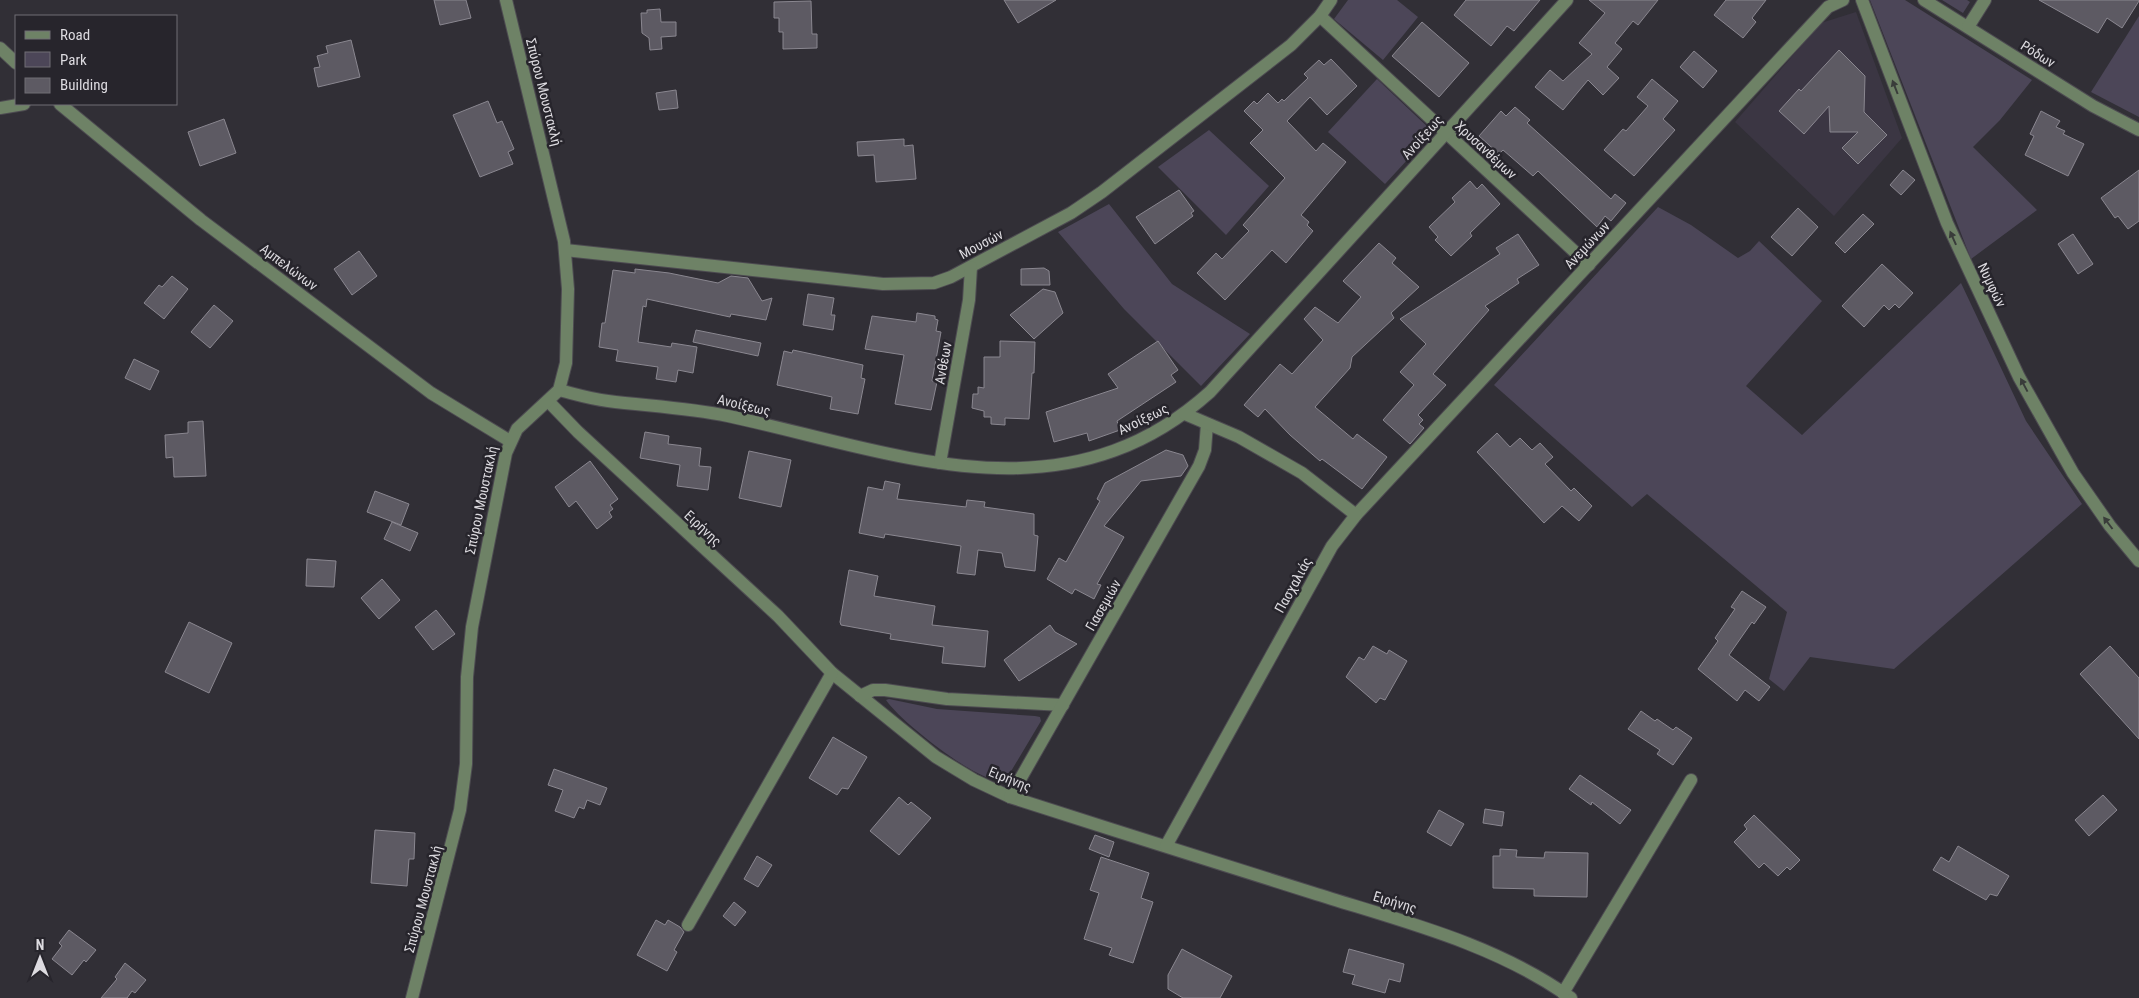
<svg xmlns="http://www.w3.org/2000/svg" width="2139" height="998" font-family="'Roboto Condensed',sans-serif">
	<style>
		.built { fill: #3b3643 }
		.green { fill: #4c4658 }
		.building { fill: #5d5a63; stroke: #8a8790 }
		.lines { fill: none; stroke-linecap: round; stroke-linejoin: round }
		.minor-casing { stroke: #4d4b51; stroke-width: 14 }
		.minor { stroke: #6e8266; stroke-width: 12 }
		.oneway { fill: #393c3a }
		.labels { text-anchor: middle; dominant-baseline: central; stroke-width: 5; stroke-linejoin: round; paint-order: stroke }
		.street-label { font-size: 14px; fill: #dddbe0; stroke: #27252c }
	</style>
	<rect width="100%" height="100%" fill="#312f36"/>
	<polygon class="built" points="1856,12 1902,138 1834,216 1735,122 1821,23"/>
	<g class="green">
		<polygon points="1348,0 1397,0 1418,17 1383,60 1334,19"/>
		<polygon points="1870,0 1905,0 2032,80 2000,120 1973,147 2037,210 1971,259"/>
		<polygon points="1942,0 1967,0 1970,2 1963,13"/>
		<polygon points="2139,16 2139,117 2091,92"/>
		<polygon points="1377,79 1433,132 1385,184 1328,132"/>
		<polygon points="1209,130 1269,186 1226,235 1158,167"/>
		<polygon points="1109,204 1172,284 1250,334 1201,386 1124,309 1058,232"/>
		<polygon points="1658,207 1691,225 1738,258 1750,251 1759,241 1822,301 1746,386 1802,435 1961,283 2026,421 2082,504 1894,669 1810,657 1784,691 1769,679 1787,612 1647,494 1632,507 1494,385"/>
		<path d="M889 699 937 709 1035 716 1040 717 1041 721 1007 778C1003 779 997 780 992 779 967 773 900 721 886 700Z"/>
	</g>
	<g class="building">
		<polygon points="434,0 466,0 471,18 440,25"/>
		<polygon points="1004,0 1056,0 1018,23"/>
		<polygon points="1466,0 1540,0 1514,31 1507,26 1491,46 1454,15"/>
		<polygon points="1589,0 1658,0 1638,25 1633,21 1615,43 1622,49 1607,67 1619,78 1603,95 1588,80 1563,110 1535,87 1550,70 1563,81 1592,54 1579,43 1605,13"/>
		<polygon points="1726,0 1766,0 1752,18 1756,22 1743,38 1714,15"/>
		<polygon points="2039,0 2139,0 2139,1 2122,28 2107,18 2098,33"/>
		<polygon points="811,1 812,34 817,34 817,48 783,49 783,32 779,32 779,18 774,18 774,2"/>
		<polygon points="660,9 661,22 676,22 676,36 661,37 662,49 650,50 649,38 642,33 641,13 647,13 647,10"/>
		<polygon points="1422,22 1469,63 1439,97 1392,56"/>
		<polygon points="351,40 360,77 318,87 314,68 320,67 317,56 328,53 326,46"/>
		<polygon points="1839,50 1865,76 1864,112 1887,135 1858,164 1842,148 1858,132 1830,132 1829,106 1804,134 1779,111 1799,89 1801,91"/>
		<polygon points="1694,51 1717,71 1703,88 1680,67"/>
		<polygon points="1331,59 1357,86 1327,115 1310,97 1287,121 1316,151 1323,143 1346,162 1301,215 1309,222 1307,225 1313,231 1286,263 1272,250 1225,300 1197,273 1216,253 1222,259 1249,231 1243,225 1285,178 1250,143 1263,130 1244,111 1254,101 1257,104 1268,93 1278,103 1282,99 1284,101 1308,78 1304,74 1319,60 1324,65"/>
		<polygon points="1652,79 1678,101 1663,119 1675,130 1634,176 1604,150 1623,129 1626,131 1648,106 1637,97"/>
		<polygon points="676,90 678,108 659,110 656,93"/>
		<polygon points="488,101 497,123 502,121 514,149 508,152 513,164 480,177 453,115"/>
		<polygon points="1515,107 1530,120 1527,123 1611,199 1615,194 1626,203 1611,221 1605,216 1597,227 1538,171 1533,176 1503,150 1499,154 1479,136 1501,111 1506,116"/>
		<polygon points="2041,111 2060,121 2056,127 2065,131 2063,134 2084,144 2068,176 2025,155 2034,136 2030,134"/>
		<polygon points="224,119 236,153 200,166 188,132"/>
		<polygon points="904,139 904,146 913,145 916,179 876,182 874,155 858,156 857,142"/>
		<polygon points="1903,170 1915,180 1901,195 1890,185"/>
		<polygon points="2139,170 2139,221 2128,229 2118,216 2115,218 2101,198"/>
		<polygon points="1470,181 1477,189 1482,184 1500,204 1470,233 1472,236 1451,256 1435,240 1438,237 1429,227 1455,202 1452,198"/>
		<polygon points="1179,190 1194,211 1191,213 1193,216 1155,244 1136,217"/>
		<polygon points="1798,208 1818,227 1792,256 1771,237"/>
		<polygon points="1863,214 1874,224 1845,253 1835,243"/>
		<polygon points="1518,234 1539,265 1517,279 1519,283 1485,306 1489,310 1433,374 1446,385 1418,415 1423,420 1419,424 1424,428 1410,444 1383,420 1414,385 1400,372 1426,344 1400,319 1500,254 1496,248"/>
		<polygon points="2073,234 2093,264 2078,274 2058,244"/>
		<polygon points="1379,243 1396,258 1392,263 1419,287 1391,313 1394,318 1352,357 1350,368 1315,407 1353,439 1357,434 1387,457 1362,489 1322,459 1320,461 1290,435 1265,409 1258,417 1244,405 1280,364 1292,374 1323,340 1304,319 1315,307 1338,323 1361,297 1343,281"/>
		<polygon points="359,251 377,276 352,295 334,269"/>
		<polygon points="1882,264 1913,293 1899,308 1895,304 1889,310 1884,305 1864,327 1842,306"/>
		<polygon points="1044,268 1049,271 1050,285 1021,285 1021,269"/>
		<polygon points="635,269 669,273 718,283 731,276 748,278 762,301 772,298 766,320 731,314 730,317 647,299 646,307 643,306 638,342 671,347 672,343 697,347 693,373 678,370 676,382 656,379 658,367 616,361 618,350 599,347 602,323 605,323 613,270 635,273"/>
		<polygon points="172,276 188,289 164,319 144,303 159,285 162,287"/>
		<polygon points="1043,289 1055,292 1063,313 1034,339 1010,315"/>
		<polygon points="808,294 834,298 831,315 835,315 833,330 803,325"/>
		<polygon points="214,305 233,321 210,348 191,332"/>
		<polygon points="917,313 935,316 935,319 938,320 936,331 941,332 932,381 937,382 931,410 895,404 904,355 865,349 872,316 916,322"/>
		<polygon points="696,330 761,343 758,356 693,342"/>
		<polygon points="1000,341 1035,342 1034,373 1032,373 1029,419 1005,418 1005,425 991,424 991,417 984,417 984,411 972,408 973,394 978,394 978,387 984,388 984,357 1000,357"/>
		<polygon points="1158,341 1178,370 1171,375 1176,382 1117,421 1120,430 1089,441 1087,433 1054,442 1046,412 1118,388 1108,374"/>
		<polygon points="793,350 863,365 861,378 865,379 858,414 830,409 832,397 777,385 784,351 792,353"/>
		<polygon points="134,359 159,371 150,390 125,378"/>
		<polygon points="203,421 206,476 174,477 173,457 166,458 165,435 188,433 188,422"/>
		<polygon points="645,432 669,436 668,444 701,448 699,466 711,467 708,490 677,486 680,465 640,458"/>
		<polygon points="1497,433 1510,447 1520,438 1532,450 1540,443 1553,457 1545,464 1571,491 1574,488 1592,506 1579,521 1562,506 1544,523 1477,452"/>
		<polygon points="1166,450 1183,455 1188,466 1181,476 1141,481 1104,526 1124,537 1097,584 1101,585 1094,599 1075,589 1072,594 1047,579 1059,558 1066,562 1100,501 1097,499 1105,483"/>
		<polygon points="749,451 791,460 781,507 739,498"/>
		<polygon points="590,461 618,499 610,505 613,509 609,512 612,517 597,529 576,501 569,507 555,487"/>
		<polygon points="885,481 900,484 897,499 966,507 967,500 985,502 984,507 1034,514 1034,535 1038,536 1035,571 1005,567 1002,553 978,550 975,575 957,573 961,546 885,534 884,538 859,533 868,487 883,490"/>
		<polygon points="375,491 409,504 401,525 367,512"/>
		<polygon points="392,522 418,533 410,551 384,539"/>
		<polygon points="307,559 336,561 334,587 306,586"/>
		<polygon points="849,570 878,576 874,596 935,606 932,625 988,631 985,667 942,663 944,647 890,639 891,634 841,625 840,622"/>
		<polygon points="382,579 400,600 379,619 361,598"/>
		<polygon points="1742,591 1766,607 1754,624 1752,622 1729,655 1770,687 1759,701 1745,690 1737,701 1698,669 1718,641 1715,638 1735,609 1731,607"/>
		<polygon points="436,610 455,634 433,650 415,627"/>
		<polygon points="189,622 232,643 209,693 165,672"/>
		<polygon points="1050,625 1055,632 1077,644 1019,681 1004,660"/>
		<polygon points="1373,646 1387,654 1389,650 1407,661 1385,700 1380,698 1376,703 1346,677 1359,657 1364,660"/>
		<polygon points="2110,646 2139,678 2139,739 2080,674"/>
		<polygon points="1641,711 1655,721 1657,719 1673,730 1676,727 1692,738 1673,765 1657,754 1660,750 1628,729"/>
		<polygon points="833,737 867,757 848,789 842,788 837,795 809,778"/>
		<polygon points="554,769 607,788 600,805 587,800 584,809 579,807 574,818 555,811 563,790 548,785"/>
		<polygon points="1580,775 1631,810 1620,824 1592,802 1591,805 1569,789"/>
		<polygon points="2103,795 2117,810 2089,836 2075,820"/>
		<polygon points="899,797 908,805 911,802 931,818 899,855 870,831"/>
		<polygon points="1485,809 1504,812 1502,826 1483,823"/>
		<polygon points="1439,810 1464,824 1451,846 1427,832"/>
		<polygon points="1754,815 1800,860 1790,870 1787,867 1778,876 1764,863 1759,868 1734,842 1747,829 1744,825"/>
		<polygon points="375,830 415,833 414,859 409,859 407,886 371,883"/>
		<polygon points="1095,835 1114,842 1109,857 1089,849"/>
		<polygon points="1958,846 2009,876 1997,896 1990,894 1986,900 1933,870 1941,857 1949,862"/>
		<polygon points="1500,849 1517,850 1516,857 1544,858 1545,852 1588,853 1587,897 1534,896 1534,889 1493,888 1493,856 1500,856"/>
		<polygon points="757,856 772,865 758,887 744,879"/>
		<polygon points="1101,857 1149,873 1141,898 1153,902 1133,963 1109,955 1112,948 1084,939 1099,893 1090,890"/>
		<polygon points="734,902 746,912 735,926 723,916"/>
		<polygon points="656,920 665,925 668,920 680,927 684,932 674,950 677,952 667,971 637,955"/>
		<polygon points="69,930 96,950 86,962 84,960 72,975 52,959 62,946 59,943"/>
		<polygon points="1182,949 1232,976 1220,998 1183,998 1168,989 1168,975"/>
		<polygon points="1349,949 1404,964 1400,982 1389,979 1385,993 1352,984 1355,975 1343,972"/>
		<polygon points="125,963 146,980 135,993 132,991 127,998 101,998 117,979 115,977"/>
	</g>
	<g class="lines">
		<g class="minor-casing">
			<g id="minor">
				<polyline points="1862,0 1947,223 2019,377 2073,473 2110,526 2139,561"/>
				<polyline points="1924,0 2093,106 2139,130"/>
				<polyline points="1320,16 1589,265"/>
				<polyline points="1968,27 1985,0"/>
				<polyline points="0,48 16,63"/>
				<polyline points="60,104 201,220 431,393 510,441"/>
				<polyline points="0,108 24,104"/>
				<polyline points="565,250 883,284 934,283 951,277 1071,213 1102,192 1291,45 1320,16 1331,0"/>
				<path d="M559 390C575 394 591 399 608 401 648 406 688 408 728 416 895 452 1063 524 1210 392L1567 0"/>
				<path d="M549 402 578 432 778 616 832 673 936 757 974 780 1010 797C1111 829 1212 862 1313 893 1401 921 1494 943 1571 998"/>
				<polyline points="940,463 969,300 971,267"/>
				<polyline points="1356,515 1828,7 1843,0"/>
				<polyline points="860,696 873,690 885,690 947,699 1063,705"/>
				<polyline points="1010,797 1199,466 1205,450 1207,424"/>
				<polyline points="1166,846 1332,546 1356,515 1302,473 1239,437 1185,414"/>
				<polyline points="688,925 832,673"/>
				<polyline points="1563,993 1691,780"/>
				<polyline points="412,998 460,810 466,764 467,677 472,627 506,453 517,429 559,390 566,363 568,289 564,241 506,0"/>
			</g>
		</g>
		<use href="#minor" class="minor"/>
	</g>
	<defs><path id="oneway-solid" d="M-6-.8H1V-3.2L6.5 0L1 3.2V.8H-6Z" transform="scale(1.25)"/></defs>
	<g class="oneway">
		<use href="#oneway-solid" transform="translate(1895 87) rotate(-111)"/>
		<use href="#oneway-solid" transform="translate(1953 238) rotate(-114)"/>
		<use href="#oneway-solid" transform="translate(2024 385) rotate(-118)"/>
		<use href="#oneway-solid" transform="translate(2108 523) rotate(-127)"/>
	</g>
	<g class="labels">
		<g class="street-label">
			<text transform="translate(2038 54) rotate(32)">Ρόδων</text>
			<text transform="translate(544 92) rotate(76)">Σπύρου Μουστακλή</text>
			<text transform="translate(1422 137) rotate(-48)">Ανοίξεως</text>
			<text transform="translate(1486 150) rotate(43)">Χρυσανθέμων</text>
			<text transform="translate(981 244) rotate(-28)">Μουσών</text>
			<text transform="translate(1587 245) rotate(-47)">Ανεμώνων</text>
			<text transform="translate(289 267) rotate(37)">Αμπελώνων</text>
			<text transform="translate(1992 285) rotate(64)">Νυμφών</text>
			<text transform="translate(943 363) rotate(-80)">Ανθέων</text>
			<text transform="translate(744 405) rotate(13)">Ανοίξεως</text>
			<text transform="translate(1143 419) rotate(-26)">Ανοίξεως</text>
			<text transform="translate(481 500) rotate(-78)">Σπύρου Μουστακλή</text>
			<text transform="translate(703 528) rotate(43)">Ειρήνης</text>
			<text transform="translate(1293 585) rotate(-61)">Πασχαλιάς</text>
			<text transform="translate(1103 605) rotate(-60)">Γιασεμιών</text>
			<text transform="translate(1010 779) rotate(22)">Ειρήνης</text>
			<text transform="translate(423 899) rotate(-75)">Σπύρου Μουστακλή</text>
			<text transform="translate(1395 902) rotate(17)">Ειρήνης</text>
		</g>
	</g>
	<rect x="15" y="15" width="162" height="90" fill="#27252c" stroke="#706e74"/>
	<rect x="25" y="31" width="25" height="8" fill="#6e8266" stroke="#706e74"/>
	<text x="60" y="40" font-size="15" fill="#dddbe0">Road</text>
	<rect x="25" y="52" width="25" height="15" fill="#4c4658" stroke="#706e74"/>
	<text x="60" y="65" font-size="15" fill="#dddbe0">Park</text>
	<rect x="25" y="78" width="25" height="15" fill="#5d5a63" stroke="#706e74"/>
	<text x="60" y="90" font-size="15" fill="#dddbe0">Building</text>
	<g transform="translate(40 958)" stroke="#27252c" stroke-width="4" paint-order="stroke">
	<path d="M0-4L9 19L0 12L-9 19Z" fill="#dddbe0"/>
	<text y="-8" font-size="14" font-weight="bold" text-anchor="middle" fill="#dddbe0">N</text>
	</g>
</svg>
